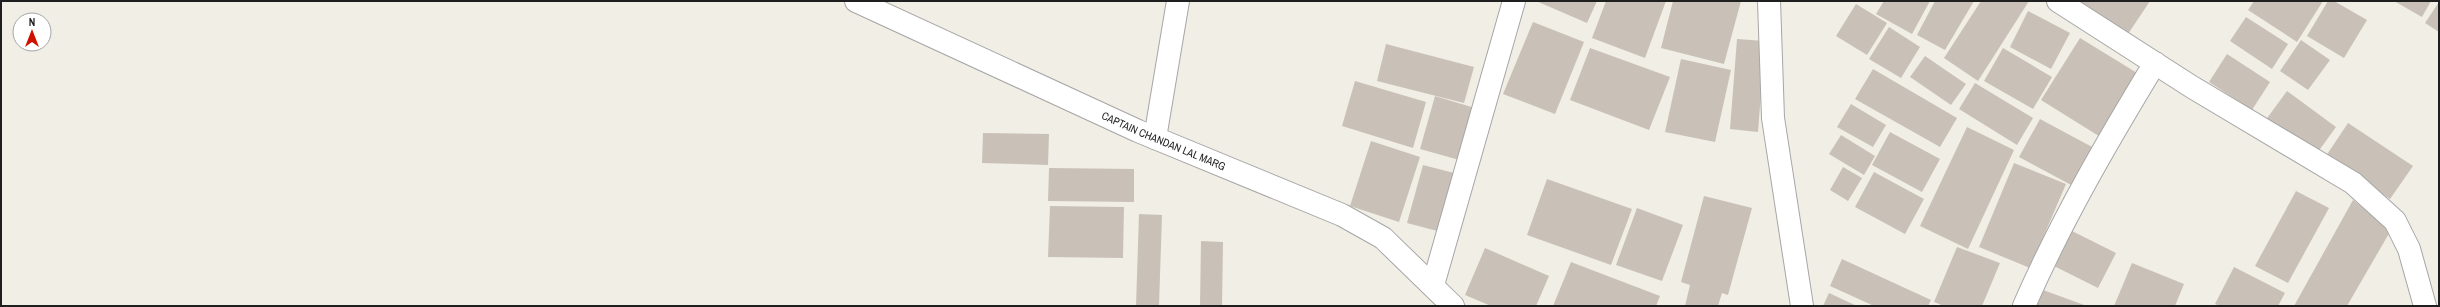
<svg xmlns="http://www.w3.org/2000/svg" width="2440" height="307" font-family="'Archivo Narrow',sans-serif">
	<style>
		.building { fill: #c9c1b7 }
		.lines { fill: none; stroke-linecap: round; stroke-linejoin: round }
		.minor-casing { stroke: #a6a6a6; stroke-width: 24 }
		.tertiary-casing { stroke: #a6a6a6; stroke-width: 24 }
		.minor { stroke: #fff; stroke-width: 22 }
		.tertiary { stroke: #fff; stroke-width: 22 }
		.labels { text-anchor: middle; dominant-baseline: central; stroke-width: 3; stroke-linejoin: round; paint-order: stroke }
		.street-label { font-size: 11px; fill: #1f1f1f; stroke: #fff }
	</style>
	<rect width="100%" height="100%" fill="#f1eee5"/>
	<g class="building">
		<polygon points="1536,1 1597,1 1587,23"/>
		<polygon points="1606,1 1666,1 1645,58 1592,38"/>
		<polygon points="1673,1 1741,1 1724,64 1661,48"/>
		<polygon points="1884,1 1930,1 1912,34 1876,14"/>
		<polygon points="1935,1 1974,1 1945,50 1917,35"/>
		<polygon points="1981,1 2029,1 1978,81 1944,58"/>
		<polygon points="2077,1 2150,1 2128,34"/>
		<polygon points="2254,1 2323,1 2297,42 2248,10"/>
		<polygon points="2328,1 2334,1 2367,20 2344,58 2307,36"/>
		<polygon points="2394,1 2431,1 2422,17"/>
		<polygon points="2439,2 2439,32 2425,23"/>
		<polygon points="1856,4 1887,23 1867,55 1836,36"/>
		<polygon points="2028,11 2070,33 2051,69 2010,47"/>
		<polygon points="2246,17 2288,44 2272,69 2230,41"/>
		<polygon points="1533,22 1584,42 1555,114 1503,94"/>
		<polygon points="1889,27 1920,47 1901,78 1869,59"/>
		<polygon points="2080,38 2142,76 2102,138 2041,100"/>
		<polygon points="1737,39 1765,41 1758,132 1730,129"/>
		<polygon points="2301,40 2330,60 2308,90 2280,71"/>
		<polygon points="1386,44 1474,67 1464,103 1377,81"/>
		<polygon points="1590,48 1670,77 1649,130 1570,100"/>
		<polygon points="2003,48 2052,77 2033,109 1984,81"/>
		<polygon points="2227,54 2270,82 2252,110 2209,82"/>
		<polygon points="1925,56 1966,84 1951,105 1910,77"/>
		<polygon points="1681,59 1731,70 1715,142 1665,132"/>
		<polygon points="1873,69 1957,118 1940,147 1855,99"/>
		<polygon points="1355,81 1426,102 1413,148 1342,126"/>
		<polygon points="1975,83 2033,118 2017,145 1959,109"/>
		<polygon points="2287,91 2336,127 2315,156 2265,121"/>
		<polygon points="1435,96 1478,109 1463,161 1420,149"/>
		<polygon points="1851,104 1886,125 1873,147 1837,127"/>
		<polygon points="2040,119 2094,148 2073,186 2019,157"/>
		<polygon points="2348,123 2413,166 2390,199 2326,156"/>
		<polygon points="1967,127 2014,150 1968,249 1920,226"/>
		<polygon points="1890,132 1940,159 1922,192 1872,165"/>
		<polygon points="983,133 1049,134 1048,165 982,163"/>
		<polygon points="1841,135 1875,156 1864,175 1829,154"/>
		<polygon points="1371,141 1420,157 1399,222 1350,206"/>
		<polygon points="2014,163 2066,184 2030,268 1979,247"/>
		<polygon points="1423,165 1458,174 1441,232 1407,223"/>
		<polygon points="1843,167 1862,178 1848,201 1830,190"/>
		<polygon points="1049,168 1134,169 1134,202 1048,201"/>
		<polygon points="1874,172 1924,199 1905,234 1855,207"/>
		<polygon points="1547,179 1632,209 1611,265 1527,235"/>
		<polygon points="2296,191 2329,208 2288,283 2255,266"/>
		<polygon points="1704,196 1752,208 1728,295 1722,293 1718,306 1685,306 1690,285 1681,282"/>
		<polygon points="2353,200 2391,230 2347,306 2294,306"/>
		<polygon points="1050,206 1124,207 1123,258 1048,257"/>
		<polygon points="1637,208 1683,225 1662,281 1616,265"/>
		<polygon points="1139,214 1162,215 1159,306 1136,306"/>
		<polygon points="2068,229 2116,253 2098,288 2050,264"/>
		<polygon points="1201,241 1223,242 1222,306 1200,306"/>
		<polygon points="1957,247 2000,263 1982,306 1944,306 1934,302"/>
		<polygon points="1485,248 1549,276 1536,306 1491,306 1465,295"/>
		<polygon points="1842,259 1931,300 1928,306 1874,306 1830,286"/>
		<polygon points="1571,262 1660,296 1656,306 1553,306"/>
		<polygon points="2132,263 2184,284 2175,306 2114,306"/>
		<polygon points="2234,267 2285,293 2278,306 2220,306 2215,304"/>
		<polygon points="2043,290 2087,306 2037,306"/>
		<polygon points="1829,293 1857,306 1823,306"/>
	</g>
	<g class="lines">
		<g class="minor-casing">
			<g id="minor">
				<polyline points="1769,1 1773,118 1802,306"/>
				<polyline points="2058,1 2192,87 2353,183 2395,221 2409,249 2425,306"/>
				<polyline points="1155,138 1178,1"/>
				<polyline points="1433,285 1514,1"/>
				<path d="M2024 306C2061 221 2107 142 2155 63"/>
			</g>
		</g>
		<g class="tertiary-casing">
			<g id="tertiary">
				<path id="s1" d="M856 1 1138 131 1342 215 1383 238 1453 306"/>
			</g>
		</g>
		<use href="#minor" class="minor"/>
		<use href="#tertiary" class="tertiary"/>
	</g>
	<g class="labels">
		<g class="street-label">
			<text stroke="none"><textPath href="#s1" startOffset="338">CAPTAIN CHANDAN LAL MARG</textPath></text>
		</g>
	</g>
	<rect width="2440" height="307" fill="none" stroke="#1f1f1f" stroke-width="4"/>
	<g transform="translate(32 32)"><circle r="19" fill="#ffffff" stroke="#a5a5a5"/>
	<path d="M0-3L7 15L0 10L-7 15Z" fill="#cf1000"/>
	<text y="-6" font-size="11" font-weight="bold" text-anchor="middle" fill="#1f1f1f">N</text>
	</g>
</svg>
